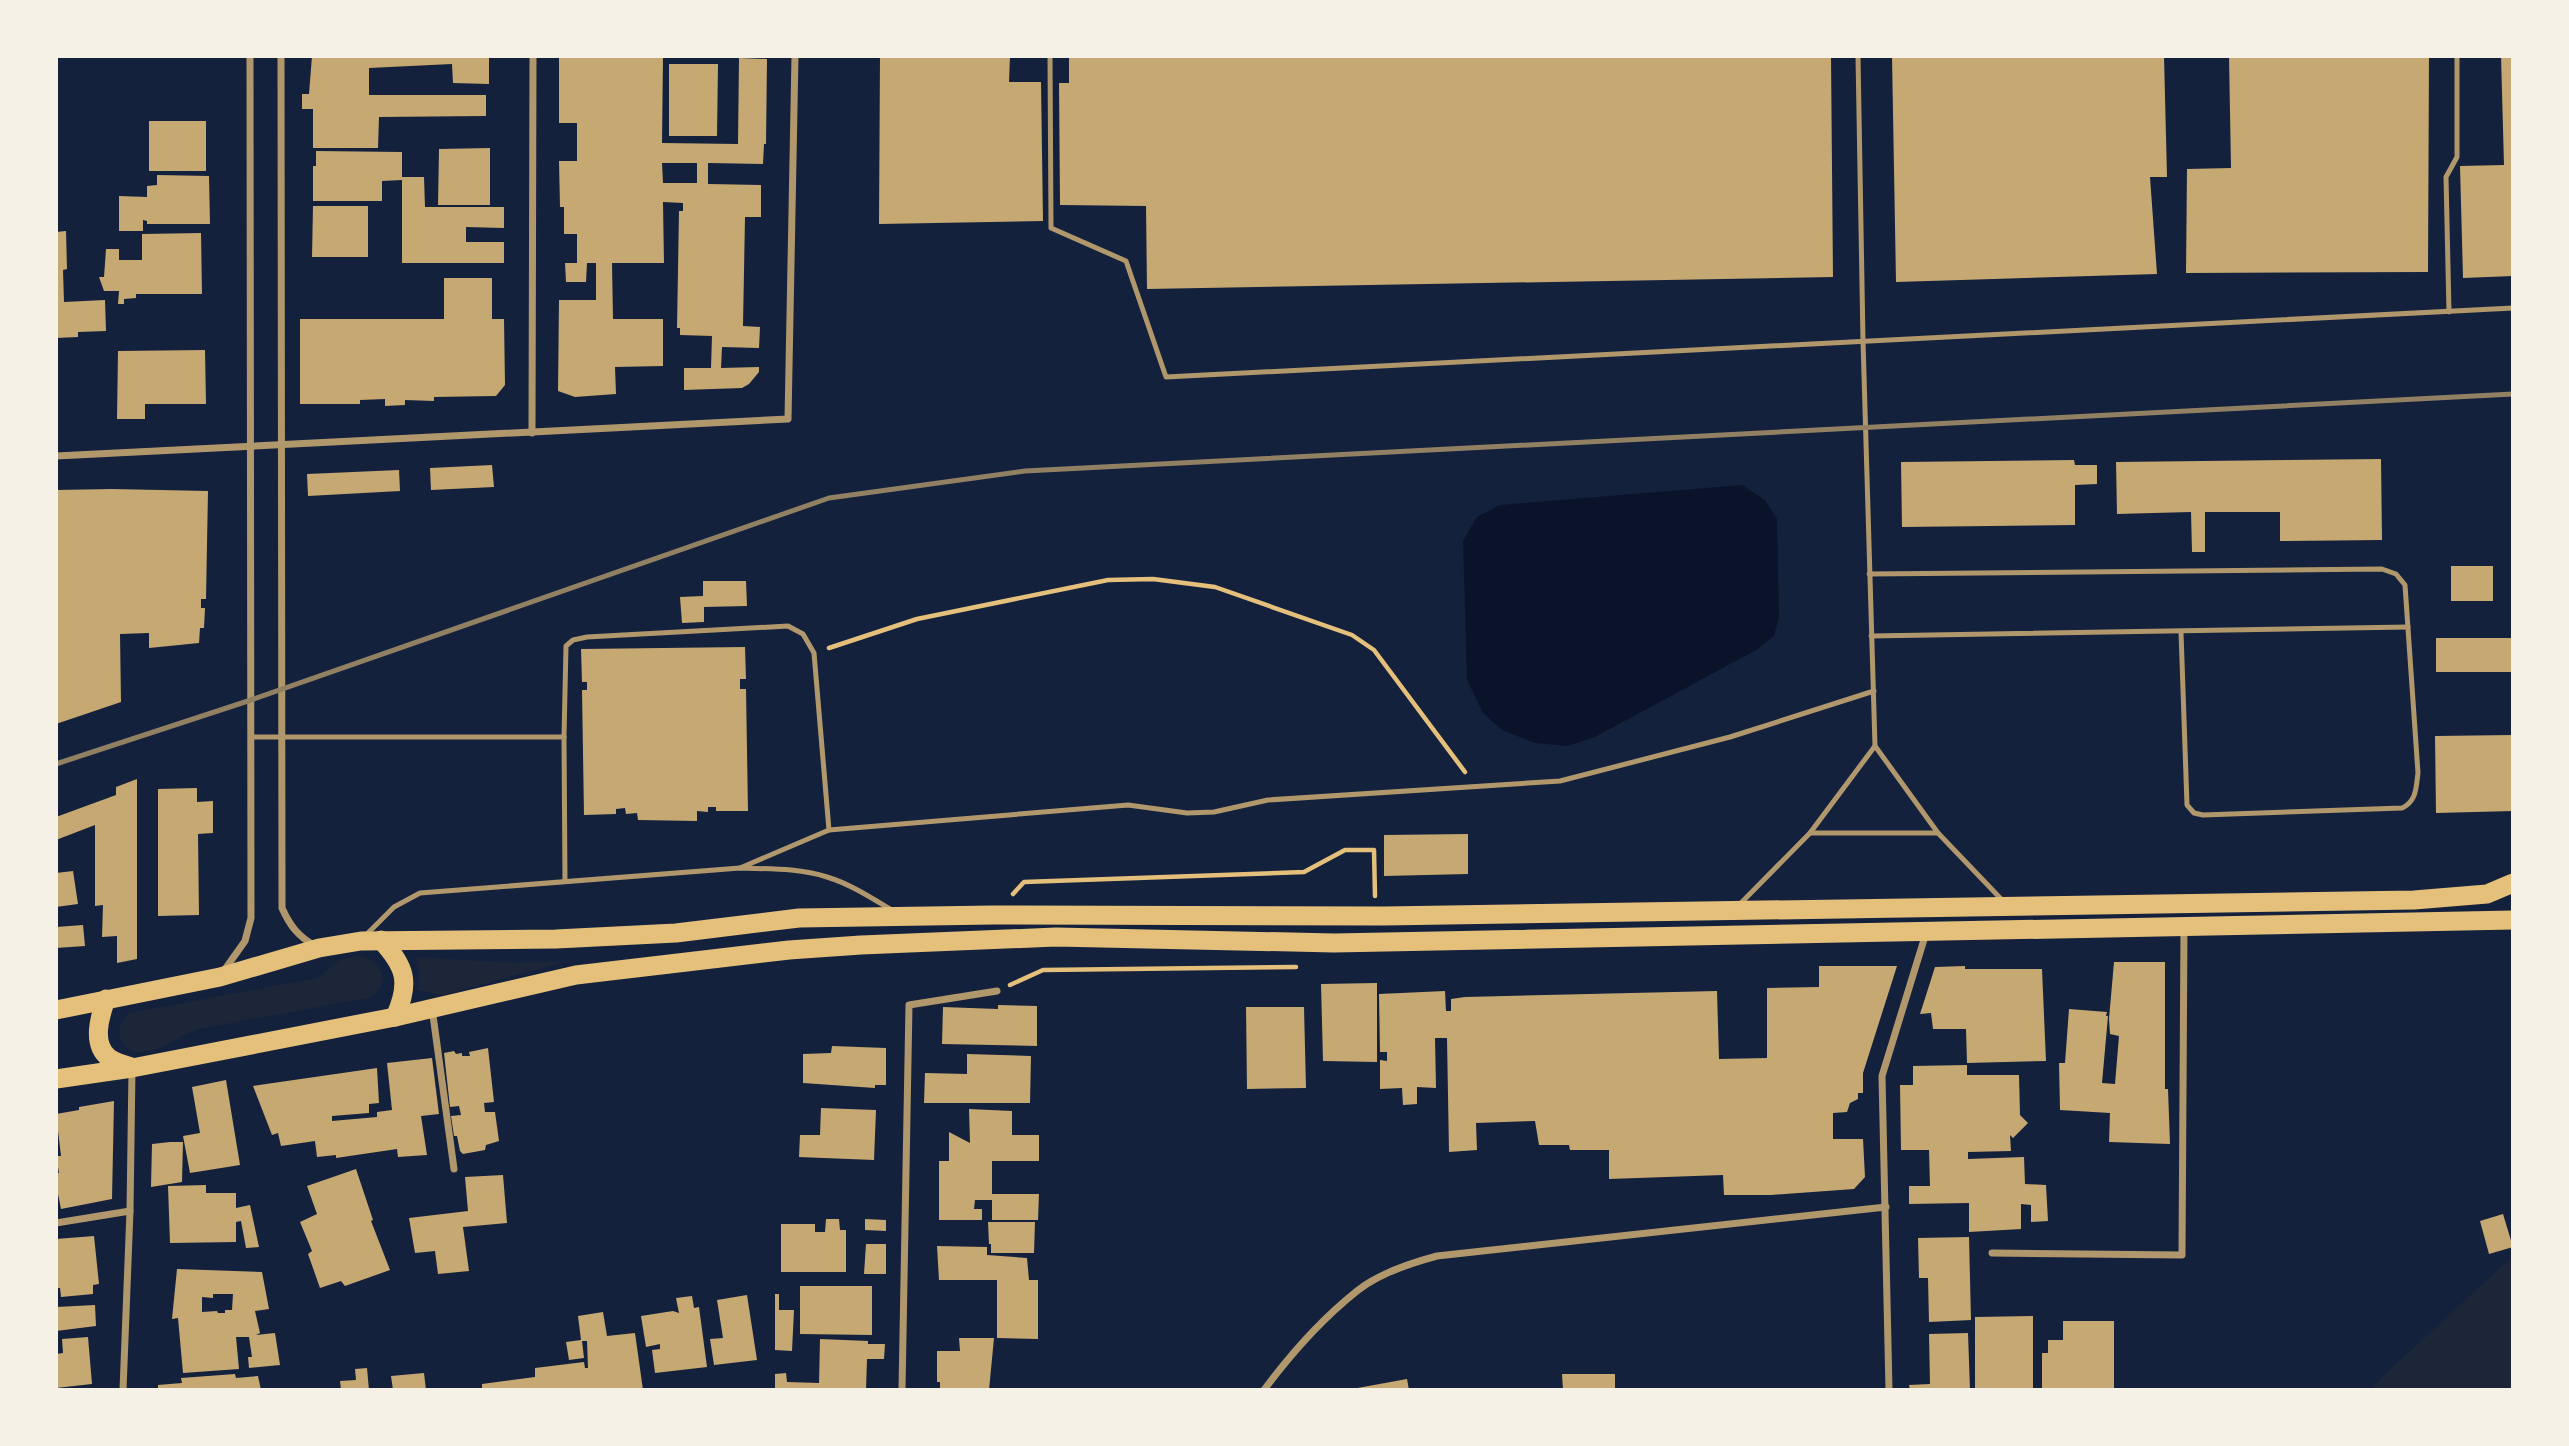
<svg xmlns="http://www.w3.org/2000/svg" width="2569" height="1446" font-family="'Asap Condensed',sans-serif">
	<style>
		.green { fill: #1d2539 }
		.water { fill: #0b132b }
		.building { fill: #c6a872; fill-rule: evenodd }
		.lines { fill: none; stroke-linecap: round; stroke-linejoin: round }
		.path { stroke: #e5c07b; stroke-width: 4.5 }
		.service { stroke: #b1986c; stroke-width: 5 }
		.minor { stroke: #b1986c; stroke-width: 7 }
		.trunk { stroke: #e5c07b; stroke-width: 19 }
		.rail { stroke: #918062; stroke-width: 5 }
	</style>
	<rect width="100%" height="100%" fill="#14213d"/>
	<g class="green">
		<path d="M357 956C383 959 393 985 368 998L199 1029C180 1034 162 1052 142 1052 119 1052 112 1027 129 1013L318 978 339 960Z"/>
		<polygon points="416,957 513,963 568,961 443,995 418,990 419,969"/>
		<polygon points="2513,1256 2513,1390 2370,1390 2382,1377"/>
	</g>
	<polygon class="water" points="1742,485 1765,500 1777,519 1779,617 1774,636 1758,649 1595,737 1568,746 1535,743 1502,730 1483,713 1467,680 1463,541 1477,517 1500,505"/>
	<g class="building">
		<polygon points="312,56 489,56 489,84 453,83 452,64 369,68 369,95 486,95 486,116 379,117 378,148 313,148 313,109 302,109 302,94 309,94"/>
		<path d="M559 56H663L662 143 738 144 739 58 767 59 766 144H764L763 164 708 163V184L761 185V217H745L743 326 760 327 759 348 722 347 721 368 759 367V372L749 384 742 388 684 390V368H711L712 336 680 335V328H677L679 211H683V203L663 202 664 263H612L613 319H663V366L615 367 616 394 575 397 558 391 559 300H596V263H587L586 282H566L565 263H577V234H564V207H560L559 161H577V123H559ZM662 163H697V183H663Z"/>
		<polygon points="880,56 1010,56 1009,82 1041,82 1043,221 879,224"/>
		<polygon points="1069,56 1831,56 1833,277 1147,289 1146,206 1060,205 1059,83 1069,83"/>
		<polygon points="1892,56 2164,56 2167,177 2150,177 2157,274 1896,282"/>
		<polygon points="2229,56 2429,56 2428,272 2186,273 2187,169 2231,168"/>
		<polygon points="2501,56 2513,56 2513,276 2463,278 2460,166 2504,165"/>
		<polygon points="669,64 718,64 717,136 669,136"/>
		<rect x="149" y="121" width="57" height="50"/>
		<polygon points="490,148 490,205 438,205 439,149"/>
		<polygon points="316,151 402,152 402,177 424,177 425,207 504,207 504,228 466,227 466,242 504,242 504,263 402,263 402,180 382,181 382,201 313,201 313,166 316,166"/>
		<polygon points="157,175 209,176 210,224 147,224 147,221 143,220 143,231 119,231 119,196 147,197 147,186 157,185"/>
		<polygon points="313,206 368,206 368,257 312,257"/>
		<polygon points="66,231 67,269 63,270 64,302 105,300 106,331 78,332 78,337 56,338 56,232"/>
		<polygon points="201,233 202,294 136,294 136,298 124,299 124,304 118,304 119,291 104,291 99,277 104,277 106,249 119,249 119,260 142,260 142,234"/>
		<polygon points="444,278 492,278 492,319 504,319 505,385 496,396 434,397 434,401 405,400 405,405 385,406 385,399 360,400 360,404 300,404 300,319 444,319"/>
		<polygon points="205,350 206,404 145,404 145,419 117,419 118,351"/>
		<polygon points="2381,459 2382,540 2280,541 2280,512 2205,512 2205,552 2192,552 2191,512 2117,514 2116,462"/>
		<polygon points="2074,460 2075,465 2097,465 2097,484 2075,485 2075,525 1902,527 1901,462"/>
		<polygon points="492,465 494,487 431,490 430,468"/>
		<polygon points="399,470 400,491 308,496 307,474"/>
		<polygon points="112,489 208,491 206,599 201,599 201,608 205,608 204,628 200,628 199,643 149,648 149,633 120,634 121,702 56,724 56,490"/>
		<rect x="2451" y="566" width="42" height="35"/>
		<polygon points="703,581 746,581 747,606 704,607 704,622 682,623 680,597 703,596"/>
		<rect x="2436" y="638" width="77" height="34"/>
		<polygon points="745,647 746,679 740,679 740,689 746,689 748,811 716,811 716,807 708,807 708,812 697,811 697,821 638,820 637,813 626,814 625,808 616,809 616,814 584,815 582,690 587,690 587,682 582,682 581,649"/>
		<polygon points="2513,735 2513,811 2436,813 2435,736"/>
		<polygon points="137,779 137,959 117,963 117,936 102,937 103,905 95,906 95,825 56,840 56,817 116,795 116,787"/>
		<polygon points="197,788 197,802 213,801 213,833 198,834 199,915 158,916 158,789"/>
		<polygon points="1468,834 1468,874 1384,876 1384,835"/>
		<polygon points="73,871 78,904 56,907 56,873"/>
		<polygon points="83,925 85,946 56,948 56,927"/>
		<polygon points="2114,962 2165,962 2165,1089 2168,1089 2170,1144 2109,1142 2110,1113 2060,1110 2059,1063 2065,1063 2069,1009 2107,1012 2106,1016 2108,1016 2102,1083 2115,1084 2119,1036 2110,1034 2109,1019"/>
		<polygon points="1819,966 1897,966 1863,1073 1863,1093 1858,1093 1858,1099 1850,1103 1847,1112 1833,1113 1833,1139 1863,1139 1865,1177 1854,1189 1771,1195 1724,1195 1723,1175 1609,1179 1609,1150 1570,1150 1569,1145 1539,1145 1535,1121 1476,1123 1477,1150 1449,1152 1447,1038 1435,1038 1436,1088 1417,1087 1417,1104 1403,1105 1402,1088 1380,1089 1380,1060 1387,1061 1387,1052 1380,1052 1379,994 1445,991 1446,1011 1451,1011 1451,999 1465,997 1717,991 1719,1059 1767,1058 1767,988 1819,987"/>
		<polygon points="1965,966 1965,969 2042,969 2046,1061 1967,1063 1966,1029 1933,1029 1931,1013 1920,1014 1935,967"/>
		<polygon points="1377,983 1377,1062 1323,1061 1321,984"/>
		<polygon points="998,1005 1037,1006 1037,1046 942,1044 943,1007 998,1009"/>
		<polygon points="1246,1007 1304,1007 1306,1088 1247,1089"/>
		<polygon points="832,1046 886,1048 886,1085 875,1085 875,1088 803,1083 803,1054 831,1053"/>
		<polygon points="488,1048 494,1102 484,1103 485,1112 495,1112 499,1141 486,1145 485,1150 463,1154 460,1151 457,1136 454,1136 451,1116 461,1115 459,1106 450,1107 444,1053 454,1051 456,1054 462,1053 462,1056 470,1056 469,1052"/>
		<polygon points="967,1054 1031,1056 1030,1103 924,1103 925,1073 967,1074"/>
		<polygon points="432,1058 439,1114 421,1116 427,1155 398,1157 397,1149 336,1158 336,1155 317,1157 315,1141 281,1146 278,1133 272,1135 253,1086 377,1068 379,1103 369,1104 369,1113 332,1116 332,1121 377,1117 377,1112 392,1110 387,1063"/>
		<polygon points="1967,1065 1967,1075 2019,1075 2020,1115 2028,1123 2013,1138 2010,1135 2011,1151 1968,1152 1968,1159 2024,1157 2025,1184 2046,1185 2048,1221 2031,1222 2031,1205 2021,1204 2021,1229 1969,1232 1969,1203 1909,1204 1909,1186 1930,1186 1929,1150 1901,1150 1900,1085 1913,1085 1913,1066"/>
		<polygon points="226,1080 240,1165 190,1173 183,1136 200,1133 192,1087"/>
		<polygon points="114,1101 112,1199 61,1209 56,1184 56,1173 59,1173 56,1156 61,1156 56,1114 79,1110 79,1107"/>
		<polygon points="821,1108 876,1110 874,1160 799,1157 800,1135 820,1135"/>
		<polygon points="969,1109 1012,1111 1012,1135 1039,1135 1039,1161 992,1161 992,1194 1039,1194 1038,1220 992,1220 992,1200 975,1200 974,1209 982,1209 982,1220 939,1220 939,1161 949,1161 949,1132 970,1143"/>
		<polygon points="170,1142 183,1142 182,1182 151,1187 152,1144"/>
		<polygon points="356,1169 373,1220 371,1221 390,1270 345,1286 341,1281 320,1288 308,1254 312,1251 300,1222 317,1214 307,1186"/>
		<polygon points="503,1175 507,1223 463,1227 469,1271 438,1274 435,1251 415,1253 409,1218 468,1211 465,1177"/>
		<polygon points="206,1185 206,1193 236,1193 236,1208 250,1205 259,1247 246,1248 241,1221 236,1222 236,1242 170,1243 168,1186"/>
		<polygon points="2503,1214 2513,1247 2489,1254 2480,1221"/>
		<polygon points="826,1219 839,1219 840,1230 846,1230 846,1272 781,1272 781,1224 815,1224 815,1232 825,1232"/>
		<polygon points="865,1219 886,1220 886,1231 865,1230"/>
		<polygon points="988,1222 1035,1222 1034,1253 991,1253 991,1244 989,1244"/>
		<polygon points="94,1236 99,1284 93,1285 93,1294 61,1297 60,1288 56,1288 56,1239"/>
		<polygon points="1969,1237 1971,1320 1929,1322 1928,1278 1919,1278 1918,1238"/>
		<polygon points="866,1244 886,1244 886,1274 864,1274"/>
		<polygon points="937,1246 987,1247 987,1255 1027,1258 1029,1280 1038,1280 1038,1339 997,1338 997,1280 939,1280"/>
		<path d="M177 1269 262 1272 269 1309 255 1311 260 1333 256 1335 275 1333 280 1365 249 1368 248 1357H252L249 1337H236L239 1369 183 1373 178 1318 172 1319ZM213 1294H233L232 1310H225V1313H218L217 1311 202 1312V1297L213 1298Z"/>
		<polygon points="800,1286 872,1286 872,1335 800,1334"/>
		<polygon points="775,1294 779,1294 779,1310 794,1310 792,1351 775,1350"/>
		<polygon points="747,1295 757,1360 714,1365 710,1339 723,1338 717,1300"/>
		<polygon points="692,1296 694,1308 699,1307 707,1367 655,1373 652,1350 660,1349 660,1344 646,1347 641,1316 673,1311 679,1313 676,1298"/>
		<polygon points="95,1305 96,1326 56,1331 56,1307"/>
		<polygon points="603,1312 607,1336 635,1333 643,1390 482,1390 482,1384 535,1377 535,1368 584,1362 585,1368 588,1368 587,1341 582,1341 584,1358 569,1360 566,1342 581,1340 578,1316"/>
		<polygon points="2033,1316 2033,1390 1975,1390 1975,1317"/>
		<polygon points="2063,1321 2114,1321 2114,1390 2042,1390 2042,1353 2048,1353 2048,1340 2063,1340"/>
		<polygon points="1968,1333 1970,1390 1910,1390 1909,1385 1930,1384 1929,1334"/>
		<polygon points="88,1337 92,1384 56,1388 56,1354 63,1353 62,1339"/>
		<polygon points="959,1338 994,1338 989,1390 940,1390 940,1382 937,1382 937,1351 960,1351"/>
		<polygon points="820,1339 868,1341 868,1344 885,1344 884,1359 867,1359 866,1390 775,1390 775,1374 786,1373 787,1382 819,1383"/>
		<polygon points="367,1368 369,1390 341,1390 340,1381 356,1380 355,1369"/>
		<polygon points="424,1373 426,1390 393,1390 391,1376"/>
		<polygon points="235,1374 236,1378 258,1376 261,1390 158,1390 158,1385 182,1383 181,1378"/>
		<polygon points="1562,1374 1615,1374 1615,1390 1563,1390"/>
		<polygon points="1407,1379 1409,1390 1352,1390 1352,1389"/>
	</g>
	<g class="lines">
		<g class="path">
			<polyline points="829,648 917,619 1108,580 1153,579 1215,587 1352,635 1374,650 1465,772"/>
			<polyline points="1013,894 1024,882 1304,872 1345,850 1374,850 1375,896"/>
			<polyline points="1010,985 1043,970 1296,967"/>
		</g>
		<g class="service">
			<polyline points="1050,56 1051,228 1126,261 1166,377 2513,308"/>
			<polyline points="1858,56 1863,341 1875,746"/>
			<polyline points="2449,312 2446,177 2457,157 2457,56"/>
			<path d="M1869 574 2382 569 2396 574 2405 585 2418 773C2416 787 2417 801 2402 808L2203 815 2194 813 2187 805 2181 632"/>
			<polyline points="1871,636 2408,627"/>
			<polyline points="251,737 564,737"/>
			<polyline points="829,830 1128,805 1187,813 1214,812 1268,800 1560,781 1730,737 1874,691"/>
			<polyline points="1810,833 1938,833"/>
			<polyline points="565,881 564,737 566,646 573,640 587,637 788,626 803,634 814,653 829,830 740,868"/>
			<polyline points="1738,906 1810,833 1875,746 1938,833 2003,901"/>
			<path d="M365 936 394 907 420 893 740 868C769 869 799 868 827 877 850 884 870 897 890 909"/>
		</g>
		<g class="minor">
			<path d="M281 56 282 908C290 926 298 936 315 946"/>
			<polyline points="532,433 533,56"/>
			<polyline points="56,456 788,419 795,56"/>
			<polyline points="223,972 245,941 251,918 250,56"/>
			<polyline points="432,1008 454,1169"/>
			<polyline points="56,1223 130,1211"/>
			<polyline points="1992,1253 2182,1255 2184,927"/>
			<polyline points="123,1390 130,1211 132,1069"/>
			<polyline points="902,1390 909,1005 997,991"/>
			<path d="M1264 1390C1290 1355 1323 1318 1357 1291 1379 1273 1411 1263 1437 1256L1886 1207"/>
			<polyline points="1889,1390 1882,1076 1926,933"/>
		</g>
		<g class="trunk">
			<path d="M381 940C405 966 411 982 395 1017"/>
			<path d="M106 999C100 1016 91 1044 109 1058 115 1062 124 1065 131 1067"/>
			<polyline points="56,1010 220,977 319,948 361,941 556,939 676,933 799,918 993,915 1384,916 2414,900 2487,894 2513,883"/>
			<polyline points="56,1079 132,1068 395,1017 576,975 789,950 861,945 1056,937 1334,943 2513,920"/>
		</g>
		<polyline class="rail" points="56,764 251,700 829,498 1025,471 2513,394"/>
	</g>
	<rect width="2569" height="1446" fill="none" stroke="#f6f1e7" stroke-width="116"/>
</svg>
